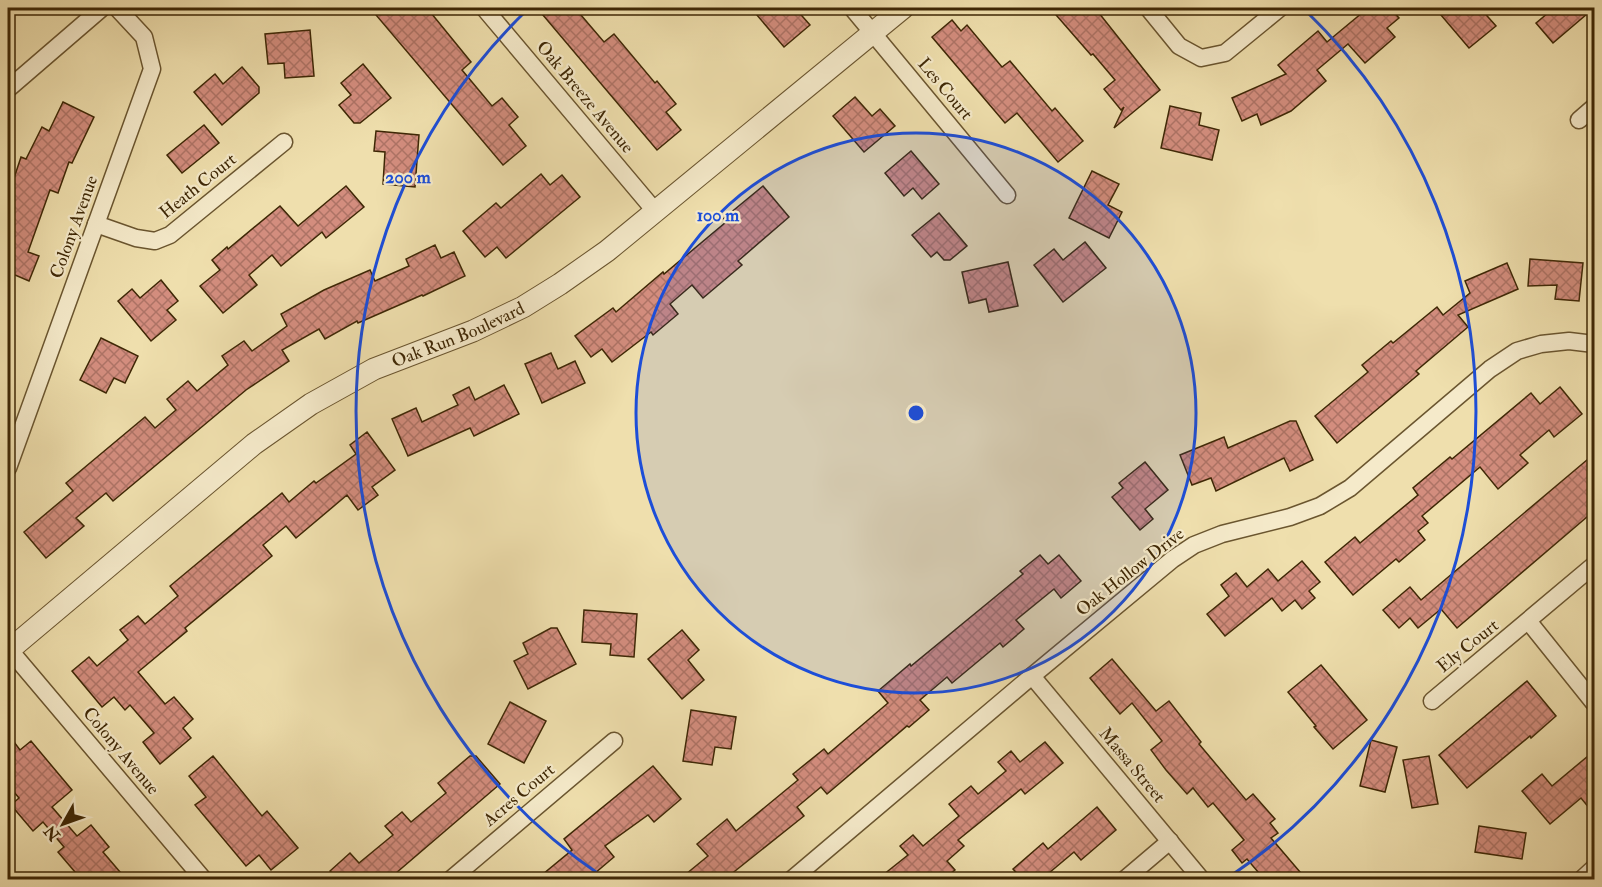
<svg xmlns="http://www.w3.org/2000/svg" width="1602" height="887" font-family="'IM FELL Double Pica',serif">
	<style>
		.building { fill: url(#building-cross-hatch); stroke: #3e2705; stroke-width: 1.5 }
		.lines { fill: none; stroke-linecap: round; stroke-linejoin: round }
		.minor-casing { stroke: #6a552f; stroke-width: 19 }
		.tertiary-casing { stroke: #6a552f; stroke-width: 23 }
		.minor { stroke: #f5eaca; stroke-width: 16 }
		.tertiary { stroke: #f5eaca; stroke-width: 21 }
		.ring { fill: none; stroke: #1d4ed8; stroke-width: 3 }
		.labels { text-anchor: middle; dominant-baseline: central; stroke-width: 4.5; stroke-linejoin: round; paint-order: stroke }
		.street-label { font-size: 18px; fill: #3e2705; stroke: #f5eaca }
		.centre { fill: #1d4ed8; stroke: #f5eaca; stroke-width: 3 }
		.ring-label { font-size: 18px; text-anchor: middle; font-weight: bold; fill: #1d4ed8; stroke: #f5eaca; stroke-width: 4.5; stroke-linejoin: round; paint-order: stroke }
	</style>
	<defs>
		<pattern id="building-cross-hatch" width="8" height="8" patternUnits="userSpaceOnUse" patternTransform="scale(1.5)"><rect width="8" height="8" fill="#d38d7e"/><path d="M0 0l8 8M0 8l8-8" fill="none" stroke="#ad7365"/></pattern>
	</defs>
	<rect width="100%" height="100%" fill="#efdfad"/>
	<filter id="stains"><feTurbulence type="fractalNoise" baseFrequency=".00333" numOctaves="4"/><feColorMatrix values="0 0 0 0 .2 0 0 0 0 .09 0 0 0 0 .02 0 0 0 .5 -.17"/></filter>
	<radialGradient id="worn" r=".72"><stop offset=".6" stop-color="#630" stop-opacity="0"/><stop offset="1" stop-color="#630" stop-opacity=".3"/></radialGradient>
	<g class="building">
		<polygon points="386,8 427,8 471,62 462,70 492,106 502,98 518,117 509,125 526,146 503,165 376,15"/>
		<polygon points="537,8 575,8 604,42 614,34 655,83 657,81 676,104 666,112 681,130 657,150"/>
		<polygon points="751,8 795,8 810,25 784,47"/>
		<polygon points="1050,8 1095,8 1160,90 1114,128 1124,107 1121,110 1104,89 1115,80 1093,54 1091,55"/>
		<polygon points="1368,8 1390,8 1399,18 1387,28 1395,37 1365,63 1348,44 1317,70 1326,81 1291,111 1261,125 1257,114 1242,121 1232,98 1286,74 1278,65 1318,31 1327,42"/>
		<polygon points="1435,8 1480,8 1496,26 1469,48"/>
		<polygon points="1554,8 1594,8 1553,43 1536,23"/>
		<polygon points="952,20 961,31 967,25 1002,67 1010,61 1052,111 1055,108 1083,141 1058,162 1017,113 1005,123 932,37"/>
		<polygon points="310,30 314,76 285,78 284,63 268,64 265,34"/>
		<polygon points="363,64 391,98 360,123 354,123 339,105 351,95 341,83"/>
		<polygon points="242,67 259,87 259,93 222,125 194,92 215,74 223,84"/>
		<polygon points="855,97 872,116 880,109 895,126 864,152 833,116"/>
		<polygon points="63,102 94,117 72,163 69,162 58,193 50,190 28,252 39,256 29,281 8,272 8,196 21,157 26,159 42,127 49,131"/>
		<polygon points="1170,106 1201,113 1199,125 1219,130 1212,160 1161,148"/>
		<polygon points="204,125 219,143 182,173 167,155"/>
		<polygon points="376,131 419,135 415,187 383,184 385,152 374,151"/>
		<polygon points="911,151 939,184 922,199 913,188 904,196 885,173"/>
		<polygon points="1092,171 1119,184 1108,205 1122,212 1109,238 1069,218"/>
		<polygon points="541,174 550,185 562,175 580,197 506,258 497,247 485,257 463,231 496,203 501,208"/>
		<polygon points="346,186 364,207 326,238 322,232 281,266 272,255 249,275 257,285 223,313 200,286 220,270 212,260 227,247 228,249 280,206 298,226"/>
		<polygon points="763,186 789,217 738,261 742,265 703,298 692,285 670,304 678,314 653,335 651,332 612,362 602,349 591,357 575,336 613,308 616,312 663,272 664,274 726,222 723,219"/>
		<polygon points="939,213 967,246 950,260 944,260 937,252 931,257 912,235"/>
		<polygon points="1085,242 1106,268 1063,302 1034,265 1054,249 1063,260"/>
		<polygon points="435,245 441,258 454,252 465,276 423,296 422,295 358,323 357,321 325,339 319,329 282,350 289,361 246,390 113,501 106,493 76,518 84,526 46,558 24,532 73,491 66,483 145,417 155,428 176,410 167,399 188,381 197,391 228,365 222,356 244,341 252,351 287,326 281,314 324,290 370,270 375,281 409,266 406,259"/>
		<polygon points="1530,259 1583,263 1579,301 1555,299 1557,285 1528,286"/>
		<polygon points="1008,262 1018,306 989,312 986,299 969,303 962,272"/>
		<polygon points="1507,263 1518,289 1458,315 1468,327 1416,371 1419,374 1337,443 1315,416 1368,372 1362,365 1391,341 1393,343 1437,307 1443,315 1470,293 1465,281"/>
		<polygon points="161,280 178,301 167,310 176,320 151,341 118,301 132,289 140,298"/>
		<polygon points="101,338 138,356 125,383 114,378 106,393 80,380"/>
		<polygon points="551,353 558,369 575,361 585,383 542,403 525,364"/>
		<polygon points="504,385 519,414 474,436 470,428 408,456 392,419 416,408 422,422 458,405 453,395 469,387 475,400"/>
		<polygon points="1560,387 1582,414 1554,437 1549,430 1520,455 1528,463 1498,489 1480,467 1422,516 1428,523 1418,531 1425,540 1399,562 1396,559 1353,595 1325,562 1355,537 1360,543 1418,495 1413,488 1450,457 1452,459 1531,393 1540,404"/>
		<polygon points="1290,421 1296,421 1313,460 1290,471 1284,458 1216,491 1211,478 1192,485 1180,455 1224,437 1228,448"/>
		<polygon points="367,432 395,470 372,487 378,495 358,510 347,495 296,538 286,526 263,545 272,556 185,628 187,631 138,672 165,704 174,697 193,719 183,728 191,738 160,764 143,742 154,733 130,705 125,710 114,697 102,707 72,671 89,657 97,666 128,640 120,630 138,616 145,624 178,596 170,586 282,493 289,502 314,481 316,483 356,454 350,445"/>
		<polygon points="1594,454 1594,511 1457,628 1441,609 1418,628 1410,618 1399,628 1383,610 1410,587 1421,600"/>
		<polygon points="1145,462 1168,490 1145,509 1153,519 1140,530 1112,497 1123,488 1119,483"/>
		<polygon points="1040,555 1048,564 1059,555 1081,581 1061,598 1054,589 1016,620 1024,629 1003,647 1000,643 952,683 947,677 920,700 929,710 909,727 907,726 827,794 821,787 797,807 804,816 725,879 680,879 708,856 697,844 727,819 736,831 798,780 793,774 824,749 828,754 888,703 878,691 910,664 911,666 1023,574 1020,571"/>
		<polygon points="1302,561 1320,582 1309,591 1315,598 1302,609 1295,600 1282,611 1272,598 1225,636 1207,614 1229,596 1221,585 1236,573 1247,587 1268,569 1278,581"/>
		<polygon points="584,610 637,614 634,657 610,655 611,644 582,642"/>
		<polygon points="551,628 557,628 576,664 528,689 514,661 528,654 523,643"/>
		<polygon points="682,630 699,650 688,660 704,680 682,699 648,659"/>
		<polygon points="1112,659 1156,711 1169,701 1201,742 1199,744 1246,800 1253,794 1275,819 1270,823 1278,833 1271,838 1306,879 1264,879 1247,859 1242,863 1232,850 1244,840 1213,803 1208,807 1193,788 1187,794 1166,770 1151,750 1162,741 1132,703 1120,714 1090,678"/>
		<polygon points="1321,665 1367,720 1333,749 1314,727 1316,726 1288,692"/>
		<polygon points="1527,681 1556,716 1531,738 1530,736 1467,788 1439,755"/>
		<polygon points="510,702 546,721 524,763 488,744"/>
		<polygon points="691,710 736,717 731,749 715,747 712,765 683,761"/>
		<polygon points="8,734 20,750 31,741 72,790 52,807 77,836 91,825 109,847 103,852 126,879 81,879 58,852 64,847 43,822 33,831 11,805 19,798 8,785"/>
		<polygon points="1371,740 1397,747 1385,792 1360,786"/>
		<polygon points="1045,742 1063,763 1025,794 1021,789 958,840 964,846 947,861 955,870 944,879 878,879 908,855 900,846 913,835 923,846 959,816 949,804 971,786 978,794 1006,771 998,762 1011,751 1020,762"/>
		<polygon points="1594,751 1594,814 1581,798 1550,824 1522,791 1542,774 1552,786"/>
		<polygon points="213,756 262,816 267,811 298,848 271,870 259,855 246,866 195,805 206,797 189,776"/>
		<polygon points="470,756 476,756 500,784 389,879 337,879 330,871 350,853 359,863 393,835 385,826 402,812 411,822 446,793 438,783"/>
		<polygon points="1429,756 1438,804 1412,808 1403,760"/>
		<polygon points="653,766 681,799 654,822 648,815 605,846 614,857 588,879 537,879 572,850 564,839"/>
		<polygon points="1097,807 1116,830 1081,860 1074,852 1049,873 1055,879 1022,879 1013,869 1043,843 1048,849"/>
		<polygon points="1479,826 1526,833 1522,859 1475,852"/>
	</g>
	<g class="lines">
		<g class="minor-casing">
			<g id="minor">
				<polyline points="484,8 655,211"/>
				<polyline points="852,8 1007,195"/>
				<polyline points="1148,8 1179,46 1201,58 1225,53 1280,8"/>
				<polyline points="8,89 102,8"/>
				<polyline points="1579,120 1594,107"/>
				<polyline points="96,224 136,238 155,241 170,235 284,142"/>
				<polyline points="8,468 152,69 144,37 117,8"/>
				<polyline points="1529,622 1594,703"/>
				<polyline points="8,648 204,880"/>
				<polyline points="1032,676 1202,880"/>
				<polyline points="1432,701 1594,565"/>
				<polyline points="450,880 614,741"/>
				<polyline points="791,880 1032,676 1173,559 1194,545 1222,534 1290,517 1320,506 1350,488 1490,369 1517,351 1541,344 1569,341 1594,344"/>
				<polyline points="1124,880 1170,841"/>
				<polyline points="1581,880 1594,868"/>
			</g>
		</g>
		<g class="tertiary-casing">
			<g id="tertiary">
				<path id="s1" d="M8 651 254 444 311 404 374 369 473 331 523 307 560 284 607 251 903 8"/>
			</g>
		</g>
		<use href="#minor" class="minor"/>
		<use href="#tertiary" class="tertiary"/>
	</g>
	<circle cx="916" cy="413" r="280" fill="#1d4ed8" fill-opacity=".12"/>
	<g class="ring">
		<circle cx="916" cy="413" r="280"/>
		<path d="M603 877A560 560 0 0 1 527 10M1305 10A560 560 0 0 1 1229 877"/>
	</g>
	<g class="labels">
		<g class="street-label">
			<text transform="translate(945 89) rotate(50)">Les Court</text>
			<text transform="translate(585 97) rotate(50)">Oak Breeze Avenue</text>
			<text transform="translate(198 186) rotate(-39)">Heath Court</text>
			<text transform="translate(74 227) rotate(-70)">Colony Avenue</text>
			<text stroke="none"><textPath href="#s1" startOffset="554">Oak Run Boulevard</textPath></text>
			<text transform="translate(1130 572) rotate(-38)">Oak Hollow Drive</text>
			<text transform="translate(1468 646) rotate(-39)">Ely Court</text>
			<text transform="translate(121 751) rotate(50)">Colony Avenue</text>
			<text transform="translate(1132 765) rotate(50)">Massa Street</text>
			<text transform="translate(519 795) rotate(-40)">Acres Court</text>
		</g>
	</g>
	<circle cx="916" cy="413" r="9" class="centre"/>
	<g class="ring-label">
		<text x="408" y="183">200 m</text>
		<text x="718" y="221">100 m</text>
	</g>
	<rect width="1602" height="887" fill="none" stroke="#efdfad" stroke-width="30"/>
	<rect x="9" y="9" width="1584" height="869" fill="none" stroke="#3e2705" stroke-width="3"/>
	<rect x="15" y="15" width="1572" height="857" fill="none" stroke="#3e2705" stroke-width="1.5"/>
	<g transform="translate(63 824) rotate(230)" stroke="#f5eaca" stroke-width="4.5" paint-order="stroke">
	<path d="M0-4.5L10 22L0 15L-10 22Z" fill="#3e2705"/>
	<text y="-9" font-size="16" font-weight="bold" text-anchor="middle" fill="#3e2705">N</text>
	</g>
	<rect width="100%" height="100%" filter="url(#stains)"/>
	<rect width="100%" height="100%" fill="url(#worn)"/>
</svg>
